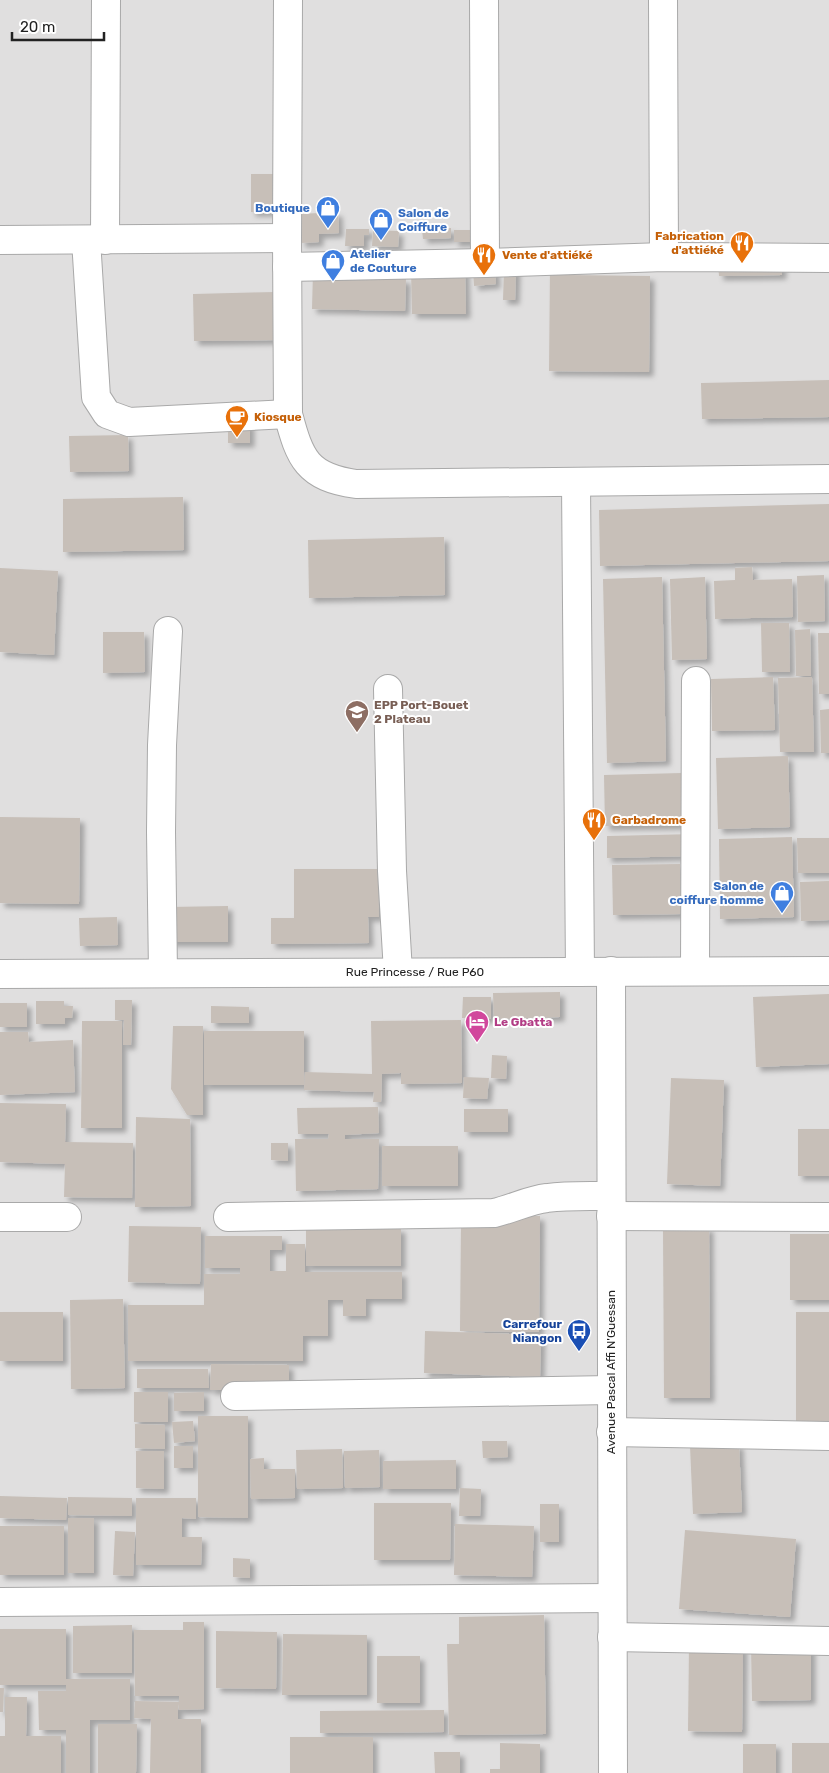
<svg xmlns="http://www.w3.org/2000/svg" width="829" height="1773" font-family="Rubik,sans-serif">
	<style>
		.residential { fill: #e0dfdf }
		.building { fill: #c7bfb8; filter: url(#shadow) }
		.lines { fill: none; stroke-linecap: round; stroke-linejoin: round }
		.minor-casing { stroke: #a9a9a9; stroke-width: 30 }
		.minor { stroke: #fff; stroke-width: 28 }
		.labels { text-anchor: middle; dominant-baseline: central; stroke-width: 4; stroke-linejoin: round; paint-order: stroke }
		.shop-label { font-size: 12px; font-weight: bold; fill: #366cbe; stroke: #fff; text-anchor: end }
		.food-label { font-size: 12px; font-weight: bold; fill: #c56008; stroke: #fff; text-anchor: start }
		.education-label { font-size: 12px; font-weight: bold; fill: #785e54; stroke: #fff; text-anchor: start }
		.street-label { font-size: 12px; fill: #222; stroke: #fff }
		.hotel-label { font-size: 12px; font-weight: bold; fill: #b23c85; stroke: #fff; text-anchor: start }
		.transit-label { font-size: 12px; font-weight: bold; fill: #164399; stroke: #fff; text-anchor: end }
	</style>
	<defs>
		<filter id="shadow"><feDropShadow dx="4.5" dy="4.5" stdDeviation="2.5" flood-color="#0004"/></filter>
	</defs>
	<rect width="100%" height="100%" fill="#f2efe9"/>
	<rect class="residential" x="0" y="0" width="829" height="1773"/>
	<g class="building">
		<rect x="251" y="174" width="22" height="38"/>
		<polygon points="338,212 339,233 319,234 319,242 301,243 300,214"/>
		<polygon points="451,228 451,238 423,239 422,230"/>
		<polygon points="346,229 369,229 369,235 364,235 364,246 345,246"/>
		<polygon points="373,230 399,231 398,247 372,246"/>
		<rect x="454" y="230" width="25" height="12"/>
		<polygon points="782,262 782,275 719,276 718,263"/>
		<polygon points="550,266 568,266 568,275 650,276 649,372 549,371"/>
		<polygon points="495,268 496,284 474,286 473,270"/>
		<polygon points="504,268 516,268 515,300 503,300"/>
		<polygon points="465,269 466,314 412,314 411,270"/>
		<polygon points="313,271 327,276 406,279 405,311 312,309"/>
		<polygon points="276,292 276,340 194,341 193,294"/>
		<polygon points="829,380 829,417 702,419 701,383"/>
		<rect x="228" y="423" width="22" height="20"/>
		<polygon points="128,435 129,471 70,472 69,436"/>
		<polygon points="183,497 184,550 63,552 63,499"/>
		<polygon points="829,504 829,561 600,566 599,510"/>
		<polygon points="444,537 445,595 309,598 308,540"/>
		<polygon points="752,567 753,580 792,579 793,617 715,619 714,581 735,580 735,568"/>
		<polygon points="0,568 58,571 54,655 0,652"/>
		<polygon points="824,575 825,621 798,622 797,576"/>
		<polygon points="662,577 666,761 607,763 603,579"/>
		<polygon points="705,577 707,659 672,660 670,579"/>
		<polygon points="761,623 789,623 790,672 762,672"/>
		<polygon points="810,629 811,676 796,676 795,630"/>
		<polygon points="103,632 144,632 145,672 103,673"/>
		<polygon points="818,633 829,633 829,694 819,694"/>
		<polygon points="773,677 775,730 712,731 711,679"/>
		<polygon points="812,677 814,752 780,752 778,678"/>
		<polygon points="829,709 829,753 821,753 820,710"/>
		<polygon points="788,756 790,827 718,829 716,758"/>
		<polygon points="682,773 683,825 605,826 604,775"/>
		<polygon points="0,817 80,818 79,904 0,903"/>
		<polygon points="695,834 695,856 607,858 607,836"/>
		<polygon points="792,837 794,917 720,919 719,839"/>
		<polygon points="797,838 829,838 829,873 798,873"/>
		<polygon points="680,864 681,914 613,915 612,865"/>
		<polygon points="294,869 378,869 379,917 368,917 369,943 271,944 271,918 294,918"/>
		<polygon points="829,881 829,920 801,921 800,882"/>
		<polygon points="228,906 228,942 168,942 168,907"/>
		<polygon points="117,917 118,945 80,946 79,918"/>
		<polygon points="560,992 560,1017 494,1019 493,993"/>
		<polygon points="829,994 829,1064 756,1067 753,997"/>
		<polygon points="463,997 491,997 491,1019 462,1018"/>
		<polygon points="115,1000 132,1000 131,1045 123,1045 124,1020 115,1020"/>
		<polygon points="36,1001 64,1001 64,1006 73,1006 72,1018 65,1018 65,1024 36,1024"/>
		<rect x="0" y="1003" width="27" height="24"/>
		<polygon points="211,1006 249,1007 249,1023 211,1023"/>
		<polygon points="461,1020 462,1083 401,1084 401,1073 382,1074 381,1102 373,1102 374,1092 304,1090 305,1072 372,1074 371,1021"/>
		<polygon points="82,1021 122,1021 122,1128 81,1128"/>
		<polygon points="173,1026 203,1026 203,1115 187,1115 171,1089"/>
		<rect x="204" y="1031" width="100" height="54"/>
		<polygon points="0,1032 28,1032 29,1042 73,1040 75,1092 0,1095"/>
		<polygon points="492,1055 507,1056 506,1079 491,1078"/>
		<polygon points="464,1077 489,1078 487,1099 463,1098"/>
		<polygon points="671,1078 724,1080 720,1186 667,1184"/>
		<polygon points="0,1103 66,1104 65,1142 133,1143 132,1198 64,1197 65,1164 0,1162"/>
		<polygon points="378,1107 379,1133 345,1135 345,1139 379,1139 378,1189 296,1191 295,1139 328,1139 329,1134 298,1134 297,1108"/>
		<rect x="464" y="1109" width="44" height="23"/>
		<polygon points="136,1117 190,1119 191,1206 135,1207"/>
		<rect x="798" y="1129" width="31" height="47"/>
		<polygon points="271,1143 288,1143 288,1161 271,1160"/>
		<rect x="382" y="1146" width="76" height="40"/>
		<polygon points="483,1216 540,1216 539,1332 460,1331 461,1222"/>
		<polygon points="129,1226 201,1227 200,1284 128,1282"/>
		<polygon points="306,1227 401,1228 401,1266 306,1266"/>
		<polygon points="709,1227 710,1398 664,1398 663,1228"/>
		<rect x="790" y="1234" width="39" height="66"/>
		<polygon points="205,1236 282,1236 282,1250 270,1250 270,1271 286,1271 286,1244 305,1244 305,1272 402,1272 402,1299 366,1299 366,1316 343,1316 343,1300 328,1300 328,1336 303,1336 303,1361 128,1361 128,1305 204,1305 204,1274 240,1274 240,1268 205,1268"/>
		<polygon points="123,1299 125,1388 71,1389 70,1300"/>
		<rect x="0" y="1312" width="63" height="49"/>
		<rect x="796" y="1312" width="33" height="109"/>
		<polygon points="425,1331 541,1335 540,1377 424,1373"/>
		<polygon points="211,1364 289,1365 289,1390 210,1390"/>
		<polygon points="137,1369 208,1369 209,1388 137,1388"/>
		<rect x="134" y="1392" width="34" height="30"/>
		<polygon points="204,1392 204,1411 174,1411 174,1393"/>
		<polygon points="198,1416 248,1416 248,1518 198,1517"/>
		<polygon points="193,1421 195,1441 174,1443 172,1422"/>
		<polygon points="135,1424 165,1425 165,1449 135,1448"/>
		<polygon points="482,1441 507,1441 508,1457 483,1458"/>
		<polygon points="739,1444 742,1512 693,1514 690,1446"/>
		<rect x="174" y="1446" width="19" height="22"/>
		<polygon points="342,1449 343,1488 297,1489 296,1450"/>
		<polygon points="379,1450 380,1487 345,1488 344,1451"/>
		<polygon points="136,1451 164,1451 164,1489 136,1488"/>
		<polygon points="264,1458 264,1469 295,1469 295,1498 251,1499 250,1459"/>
		<polygon points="456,1460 456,1489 383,1489 383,1461"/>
		<polygon points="460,1488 481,1489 480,1516 459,1516"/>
		<polygon points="0,1496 67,1498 66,1520 0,1518"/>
		<polygon points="68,1497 132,1498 132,1516 68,1515"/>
		<polygon points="136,1498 196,1498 196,1519 182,1518 182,1537 202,1537 201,1565 136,1565"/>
		<polygon points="374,1503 451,1503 450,1560 374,1560"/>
		<rect x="540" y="1504" width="19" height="38"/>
		<rect x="68" y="1518" width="26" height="55"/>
		<polygon points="455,1524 534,1526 532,1577 454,1575"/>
		<rect x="0" y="1526" width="64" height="49"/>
		<polygon points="685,1530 796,1539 790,1617 679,1609"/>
		<polygon points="115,1531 135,1532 133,1576 113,1575"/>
		<polygon points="233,1558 250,1559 250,1578 233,1577"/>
		<polygon points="544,1615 546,1734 449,1735 447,1644 459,1644 459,1617"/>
		<polygon points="183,1622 204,1622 204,1709 179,1710 178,1704 178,1719 201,1719 201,1773 150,1773 151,1719 134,1718 135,1701 179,1702 179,1696 135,1696 134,1630 183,1630"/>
		<polygon points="132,1625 132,1673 73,1673 73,1626"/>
		<polygon points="0,1629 66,1629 66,1679 130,1679 130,1720 90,1720 90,1773 66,1773 66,1730 39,1730 38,1691 66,1691 66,1685 0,1685"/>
		<polygon points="216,1631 277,1632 276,1689 216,1688"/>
		<polygon points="283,1634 367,1635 367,1695 282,1695"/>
		<polygon points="689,1645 743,1646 742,1732 688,1731"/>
		<polygon points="811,1645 811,1700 752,1701 751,1646"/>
		<rect x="377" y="1656" width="43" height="47"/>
		<polygon points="0,1688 4,1688 3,1712 0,1712"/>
		<polygon points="5,1697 27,1697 26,1736 61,1736 61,1773 0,1773 0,1736 5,1736"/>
		<polygon points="444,1710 444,1732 320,1733 320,1711"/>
		<polygon points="98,1724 137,1724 136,1773 98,1773"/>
		<rect x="290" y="1737" width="83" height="36"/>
		<polygon points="500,1743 540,1744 540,1773 490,1773 490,1769 500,1769"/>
		<rect x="792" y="1743" width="37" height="30"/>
		<rect x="743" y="1744" width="33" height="29"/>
		<polygon points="434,1752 460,1752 460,1773 435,1773"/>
	</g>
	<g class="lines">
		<g class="minor-casing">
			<g id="minor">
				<path d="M288 0 287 238 288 414C300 459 307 477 356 484L829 479"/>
				<polyline points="484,0 485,263"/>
				<polyline points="663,0 664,257"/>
				<polyline points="0,240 287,238"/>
				<polyline points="86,240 96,397 107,414 129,422 288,414"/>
				<polyline points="105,240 106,0"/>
				<polyline points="287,267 485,263 664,257 829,258"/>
				<polyline points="576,482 580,972"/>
				<polyline points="388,689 392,871 398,972"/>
				<polyline points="611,971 613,1773"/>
				<polyline points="695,971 696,681"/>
				<polyline points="163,972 161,832 162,745 168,631"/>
				<polyline points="0,974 829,971"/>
				<polyline points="611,1216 829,1217"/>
				<polyline points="0,1217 67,1217"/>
				<path d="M228 1217 494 1213C512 1209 529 1200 547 1198 568 1195 590 1196 611 1196"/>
				<polyline points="235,1396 611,1390"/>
				<polyline points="611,1432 829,1436"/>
				<polyline points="0,1602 612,1598"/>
				<polyline points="612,1637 829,1641"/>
			</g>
		</g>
		<use href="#minor" class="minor"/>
	</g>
	<defs>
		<g id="shop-pin" transform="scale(1.25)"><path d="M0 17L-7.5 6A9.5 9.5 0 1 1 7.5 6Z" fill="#3f7fe0" stroke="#fff"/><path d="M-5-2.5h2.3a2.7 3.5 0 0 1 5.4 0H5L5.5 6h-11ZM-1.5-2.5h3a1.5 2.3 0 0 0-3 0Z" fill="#fff"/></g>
		<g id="restaurant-pin" transform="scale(1.25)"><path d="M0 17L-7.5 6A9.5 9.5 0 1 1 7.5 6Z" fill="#e8710a" stroke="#fff"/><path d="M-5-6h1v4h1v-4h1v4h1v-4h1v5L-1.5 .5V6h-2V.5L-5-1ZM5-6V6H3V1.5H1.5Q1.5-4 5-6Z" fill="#fff"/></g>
		<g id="cafe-pin" transform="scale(1.25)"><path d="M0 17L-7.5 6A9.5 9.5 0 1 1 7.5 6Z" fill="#e8710a" stroke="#fff"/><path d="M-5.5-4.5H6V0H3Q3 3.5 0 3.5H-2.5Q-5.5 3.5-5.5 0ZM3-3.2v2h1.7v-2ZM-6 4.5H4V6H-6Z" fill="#fff"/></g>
		<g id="school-pin" transform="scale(1.25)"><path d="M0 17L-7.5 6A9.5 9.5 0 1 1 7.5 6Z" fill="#8d6e63" stroke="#fff"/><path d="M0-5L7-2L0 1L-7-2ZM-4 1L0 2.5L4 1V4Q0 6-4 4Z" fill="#fff"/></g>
		<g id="hotel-pin" transform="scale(1.25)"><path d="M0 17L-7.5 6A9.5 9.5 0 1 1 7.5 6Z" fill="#d1479c" stroke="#fff"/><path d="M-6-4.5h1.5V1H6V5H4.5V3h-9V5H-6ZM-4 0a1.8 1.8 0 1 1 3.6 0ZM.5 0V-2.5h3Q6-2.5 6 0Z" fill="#fff"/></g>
		<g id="bus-pin" transform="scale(1.25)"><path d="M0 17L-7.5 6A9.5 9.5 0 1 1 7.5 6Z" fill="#1a4fb4" stroke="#fff"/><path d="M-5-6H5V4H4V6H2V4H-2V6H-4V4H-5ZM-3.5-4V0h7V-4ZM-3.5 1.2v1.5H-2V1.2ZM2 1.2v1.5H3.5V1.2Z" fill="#fff"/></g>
	</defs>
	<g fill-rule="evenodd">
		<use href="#shop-pin" x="328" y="208"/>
		<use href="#shop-pin" x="381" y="220"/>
		<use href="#restaurant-pin" x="742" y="243"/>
		<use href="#restaurant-pin" x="484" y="255"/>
		<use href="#shop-pin" x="333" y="261"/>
		<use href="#cafe-pin" x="237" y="417"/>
		<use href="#school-pin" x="357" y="712"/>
		<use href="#restaurant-pin" x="594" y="820"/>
		<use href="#shop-pin" x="782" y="893"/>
		<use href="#hotel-pin" x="477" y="1022"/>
		<use href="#bus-pin" x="579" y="1331"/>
	</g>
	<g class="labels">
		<g class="shop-label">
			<text x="310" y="208">Boutique</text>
			<text x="398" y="213" text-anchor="start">Salon de<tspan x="398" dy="14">Coiffure</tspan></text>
			<text x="350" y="254" text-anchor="start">Atelier<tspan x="350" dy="14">de Couture</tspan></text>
			<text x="764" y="886">Salon de<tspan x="764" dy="14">coiffure homme</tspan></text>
		</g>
		<g class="food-label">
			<text x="724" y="236" text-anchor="end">Fabrication<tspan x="724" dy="14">d'attiéké</tspan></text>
			<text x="502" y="255">Vente d'attiéké</text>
			<text x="254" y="417">Kiosque</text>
			<text x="612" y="820">Garbadrome</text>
		</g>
		<g class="education-label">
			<text x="374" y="705">EPP Port-Bouet<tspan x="374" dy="14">2 Plateau</tspan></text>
		</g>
		<g class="street-label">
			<text x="415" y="972">Rue Princesse / Rue P60</text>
			<text transform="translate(611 1372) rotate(-90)">Avenue Pascal Affi N'Guessan</text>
		</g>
		<g class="hotel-label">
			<text x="494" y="1022">Le Gbatta</text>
		</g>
		<g class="transit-label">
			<text x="562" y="1324">Carrefour<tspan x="562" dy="14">Niangon</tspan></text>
		</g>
	</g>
	<path d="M12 32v8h92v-8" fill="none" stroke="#222222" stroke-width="2.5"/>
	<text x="20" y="32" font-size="15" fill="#222222" stroke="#ffffff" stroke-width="4" paint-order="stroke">20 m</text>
</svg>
